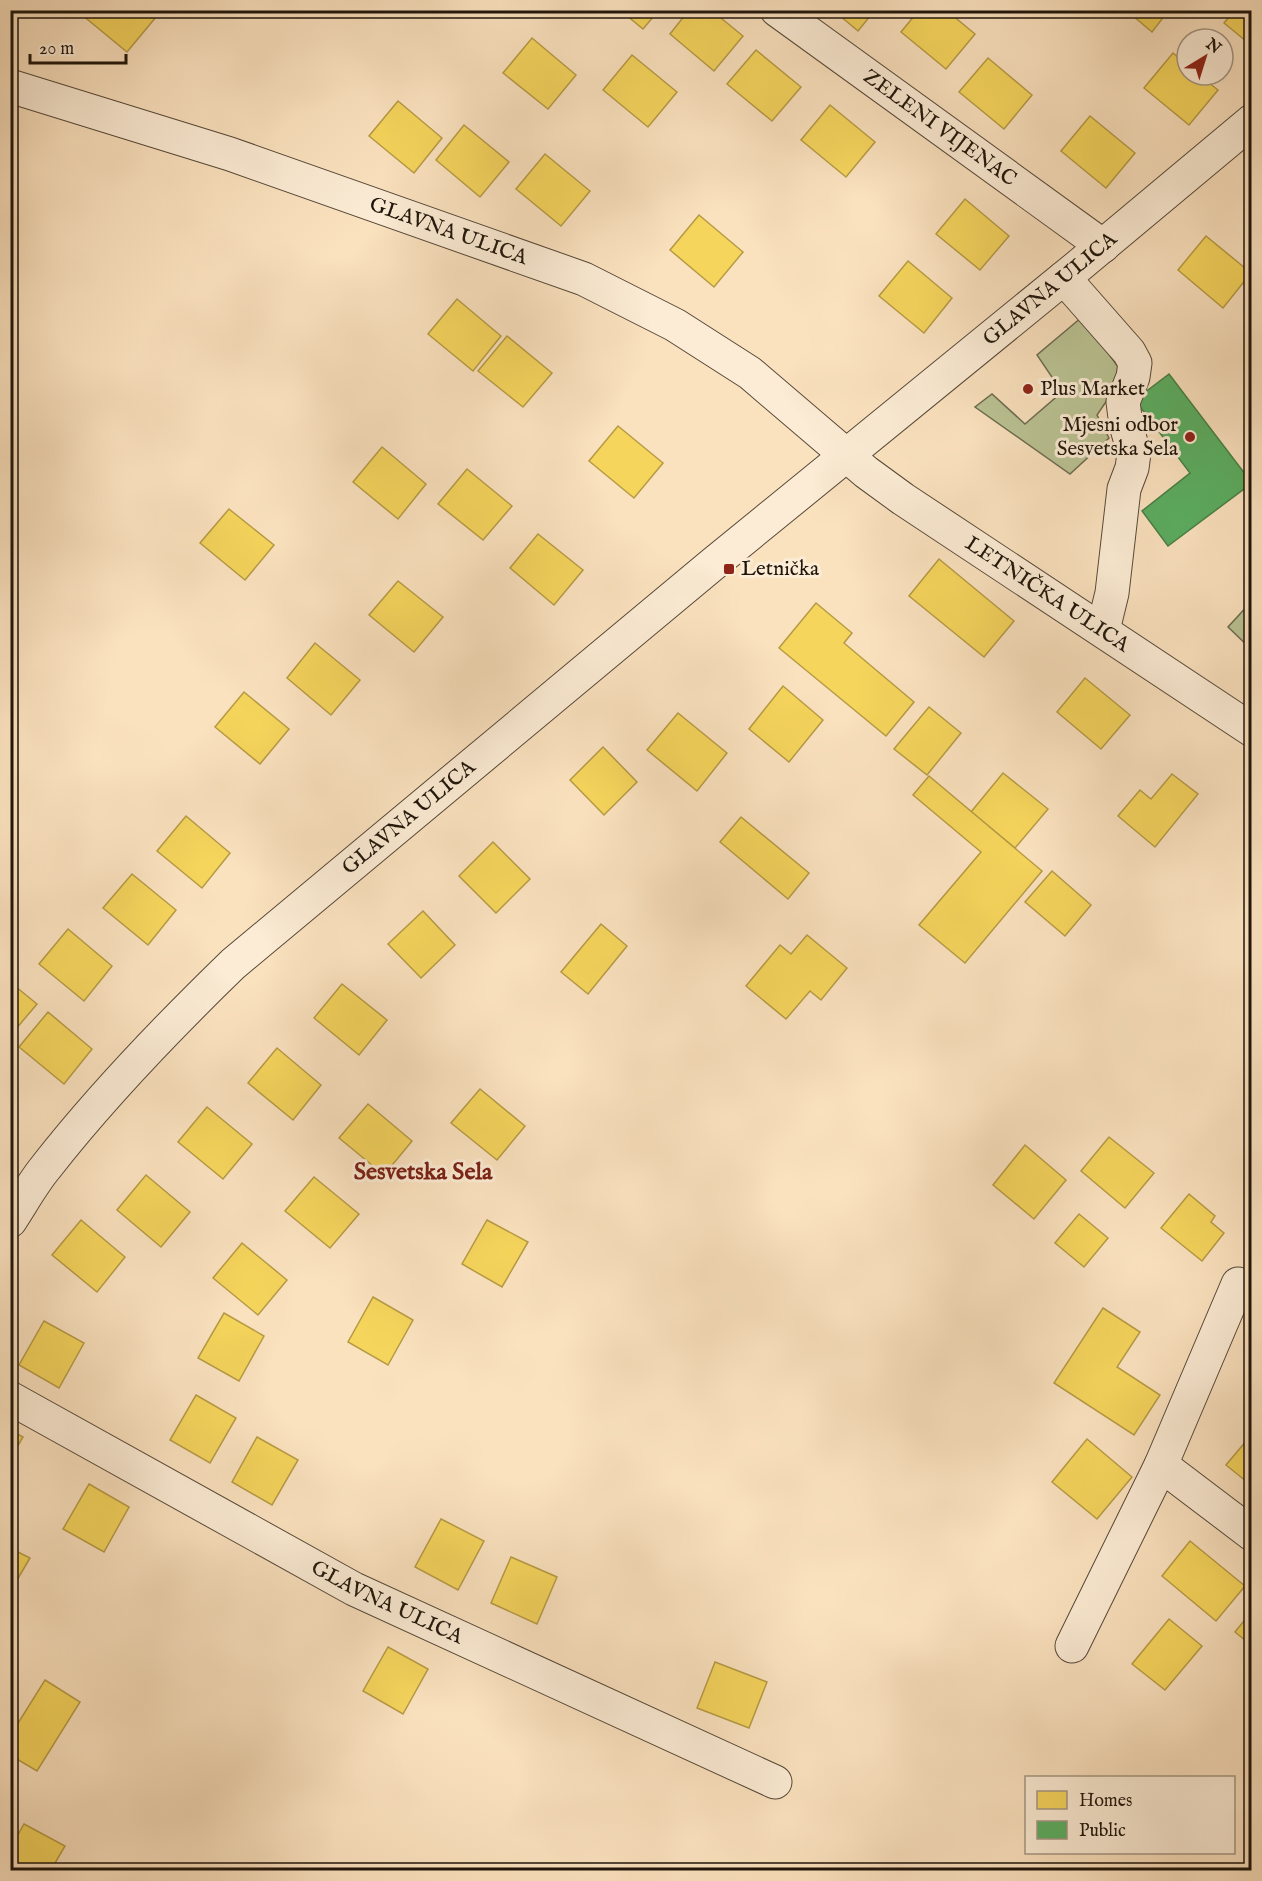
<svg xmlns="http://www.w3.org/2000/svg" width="1262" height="1881" font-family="'IM FELL English',serif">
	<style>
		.green { fill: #bbc495; stroke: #6d6c50; stroke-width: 1.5 }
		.homes { fill: #f6d55c; stroke: #b69b44; stroke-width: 1.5 }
		.public { fill: #5aae61; stroke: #488047; stroke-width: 1.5 }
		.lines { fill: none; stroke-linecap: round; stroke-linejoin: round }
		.minor-casing { stroke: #564838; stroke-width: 35 }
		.minor { stroke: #fcecd5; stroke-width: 33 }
		.poi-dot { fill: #8f2418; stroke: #fcecd5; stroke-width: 2 }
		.labels { text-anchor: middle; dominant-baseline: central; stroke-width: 6; stroke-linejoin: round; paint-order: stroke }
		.street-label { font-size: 21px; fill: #1f150b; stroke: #fcecd5 }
		.poi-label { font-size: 21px; fill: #1f150b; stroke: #fcecd5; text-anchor: start }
		.quarter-label { font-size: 24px; font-weight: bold; fill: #7a1f14; stroke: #fcecd5 }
	</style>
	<rect width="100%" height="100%" fill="#fbe2bf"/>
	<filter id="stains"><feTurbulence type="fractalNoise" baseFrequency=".00333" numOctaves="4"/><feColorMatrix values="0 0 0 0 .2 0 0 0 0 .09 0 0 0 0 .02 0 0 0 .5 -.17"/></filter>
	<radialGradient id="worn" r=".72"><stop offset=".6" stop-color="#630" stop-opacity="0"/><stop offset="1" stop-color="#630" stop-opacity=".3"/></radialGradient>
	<g class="green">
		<polygon points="1082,317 1124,375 1097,415 1109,438 1070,474 975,407 992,394 1025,424 1062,392 1037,355"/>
		<polygon points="1251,602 1251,649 1228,627"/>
	</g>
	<g class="homes">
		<polygon points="86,10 148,10 156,17 127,52 82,15"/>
		<polygon points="620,10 659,10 643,29"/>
		<polygon points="689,10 711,10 743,36 714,71 670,34"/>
		<polygon points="833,10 875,10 858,31"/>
		<polygon points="919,10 946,10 975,34 946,69 901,32"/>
		<polygon points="1126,10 1169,10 1152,32"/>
		<polygon points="1235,10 1252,10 1252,46 1224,23"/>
		<polygon points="532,38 576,75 548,109 503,73"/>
		<polygon points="756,50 801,87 772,121 727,84"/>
		<polygon points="1173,53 1187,65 1187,75 1199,75 1218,90 1189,125 1144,88"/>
		<polygon points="632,55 677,92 648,127 603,90"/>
		<polygon points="988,58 1032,95 1004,129 959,92"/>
		<polygon points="398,101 442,138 414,173 369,136"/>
		<polygon points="830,105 875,142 846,177 801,140"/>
		<polygon points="1090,116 1135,153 1106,188 1061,151"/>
		<polygon points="464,125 509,162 480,197 436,160"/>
		<polygon points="545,154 590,191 561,226 516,189"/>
		<polygon points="965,199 1009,236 980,270 936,234"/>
		<polygon points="699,215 743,252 714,287 670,250"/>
		<polygon points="1206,236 1251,273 1223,308 1178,270"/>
		<polygon points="908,261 952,298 924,333 879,296"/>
		<polygon points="457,299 501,336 473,371 428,334"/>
		<polygon points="507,336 552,373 523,407 478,371"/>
		<polygon points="618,426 663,463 634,498 589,461"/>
		<polygon points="382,447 426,484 398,519 353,482"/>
		<polygon points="467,469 512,506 483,540 438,504"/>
		<polygon points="229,509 274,545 245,580 200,543"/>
		<polygon points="538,534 583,570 554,605 510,568"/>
		<polygon points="939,559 1014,621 984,657 909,596"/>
		<polygon points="398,581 443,617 414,652 369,615"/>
		<polygon points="816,603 852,633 844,643 914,702 886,736 779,648"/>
		<polygon points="315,643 360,680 331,715 287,678"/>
		<polygon points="1085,678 1130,715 1101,749 1057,712"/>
		<polygon points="783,686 823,720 789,762 749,729"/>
		<polygon points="244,692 289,729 260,764 215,727"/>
		<polygon points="929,707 961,733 927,775 894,749"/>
		<polygon points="678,713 727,753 697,791 647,750"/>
		<polygon points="603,747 637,782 604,815 570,780"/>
		<polygon points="1003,773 1048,809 1015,848 971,812"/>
		<polygon points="1172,774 1198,794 1155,847 1118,816 1140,790 1151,799"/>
		<polygon points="929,776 1042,871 965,963 919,925 981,852 913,795"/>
		<polygon points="186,816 230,853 202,888 157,851"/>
		<polygon points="741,817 809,873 788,899 720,842"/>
		<polygon points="493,842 530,879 496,913 459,876"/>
		<polygon points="1052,871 1091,905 1065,936 1025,902"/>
		<polygon points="132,874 176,910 148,945 103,908"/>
		<polygon points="423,911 455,945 421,978 388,944"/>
		<polygon points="601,924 627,946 588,994 561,972"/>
		<polygon points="68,929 112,966 84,1001 39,964"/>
		<polygon points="807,935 847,968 821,1000 810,991 786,1019 746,986 780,945 791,954"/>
		<polygon points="10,982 37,1004 10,1036"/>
		<polygon points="342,984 387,1020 359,1055 314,1018"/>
		<polygon points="48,1012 92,1049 64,1084 19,1047"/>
		<polygon points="277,1048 321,1085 293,1120 248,1083"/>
		<polygon points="480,1089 525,1126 497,1160 451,1123"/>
		<polygon points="368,1104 412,1141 384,1175 339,1138"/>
		<polygon points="207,1107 252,1144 223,1179 178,1142"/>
		<polygon points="1109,1137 1154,1173 1125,1208 1081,1171"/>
		<polygon points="1025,1145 1066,1180 1034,1219 993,1185"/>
		<polygon points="146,1175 190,1212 161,1247 117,1210"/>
		<polygon points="314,1177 359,1214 330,1248 285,1211"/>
		<polygon points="1189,1194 1215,1216 1211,1222 1224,1233 1202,1261 1161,1228"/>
		<polygon points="1079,1214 1108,1238 1084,1267 1055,1243"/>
		<polygon points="81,1220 125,1257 97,1292 52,1255"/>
		<polygon points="487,1220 528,1242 502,1287 462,1264"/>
		<polygon points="242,1243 287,1280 258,1315 213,1278"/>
		<polygon points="373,1297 413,1320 388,1365 348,1342"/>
		<polygon points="1103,1308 1140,1332 1117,1367 1160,1395 1134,1435 1054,1383"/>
		<polygon points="224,1313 264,1336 239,1381 198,1358"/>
		<polygon points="44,1321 84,1343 59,1388 19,1365"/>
		<polygon points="196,1395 236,1418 210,1463 170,1440"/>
		<polygon points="10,1430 23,1437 10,1459"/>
		<polygon points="1252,1434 1252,1486 1226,1465"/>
		<polygon points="257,1437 298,1460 272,1505 232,1482"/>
		<polygon points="1087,1439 1132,1477 1097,1519 1052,1482"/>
		<polygon points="89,1484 129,1507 104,1552 63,1529"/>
		<polygon points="441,1519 484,1541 458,1590 415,1567"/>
		<polygon points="1190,1541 1245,1586 1216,1621 1162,1576"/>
		<polygon points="10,1548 30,1558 10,1592"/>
		<polygon points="511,1557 557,1577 537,1624 491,1603"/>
		<polygon points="1252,1611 1252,1646 1235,1632"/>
		<polygon points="1169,1619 1202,1646 1165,1690 1132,1664"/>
		<polygon points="388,1647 428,1669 403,1714 363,1691"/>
		<polygon points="715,1662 767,1682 749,1728 697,1708"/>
		<polygon points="45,1680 80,1702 37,1771 10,1755 10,1736"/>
		<polygon points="24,1824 65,1846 51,1870 10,1870 10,1849"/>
	</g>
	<polygon class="public" points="1169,374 1252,483 1168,546 1142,511 1190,473 1135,400"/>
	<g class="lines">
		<g class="minor-casing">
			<g id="minor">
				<path id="s1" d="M777 10 1103 246"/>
				<path id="s2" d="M10 86 230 154 584 279 675 325 750 373 866 472 903 499 1252 730"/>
				<polyline points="1064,278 1129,352 1135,363 1133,377 1123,402 1126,425 1134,453 1132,468 1124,489 1112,593 1103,630"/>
				<path id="s3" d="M10 1221C22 1203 32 1184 46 1167 103 1094 167 1028 233 964L713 564 1076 268 1252 121"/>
				<path id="s4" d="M10 1398 354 1589 775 1782"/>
				<polyline points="1161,1465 1252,1534"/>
				<polyline points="1072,1646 1161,1465 1238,1284"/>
			</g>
		</g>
		<use href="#minor" class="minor"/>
	</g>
	<g class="poi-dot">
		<circle cx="1028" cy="389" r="6"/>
		<circle cx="1190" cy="437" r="6"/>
		<rect x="723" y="563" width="12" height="12" rx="3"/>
	</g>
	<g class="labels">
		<g class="street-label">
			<text stroke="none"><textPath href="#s1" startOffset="201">ZELENI VIJENAC</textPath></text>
			<text stroke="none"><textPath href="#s2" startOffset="462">GLAVNA ULICA</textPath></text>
			<text stroke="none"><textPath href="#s3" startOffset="1401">GLAVNA ULICA</textPath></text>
			<text stroke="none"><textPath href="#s2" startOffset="1168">LETNIČKA ULICA</textPath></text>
			<text stroke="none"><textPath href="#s3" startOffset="570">GLAVNA ULICA</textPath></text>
			<text stroke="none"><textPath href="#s4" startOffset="429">GLAVNA ULICA</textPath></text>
		</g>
		<g class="poi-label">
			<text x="1040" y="389">Plus Market</text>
			<text x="1178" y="425" text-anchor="end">Mjesni odbor<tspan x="1178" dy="24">Sesvetska Sela</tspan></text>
			<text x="741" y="569">Letnička</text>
		</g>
		<g class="quarter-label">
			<text x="423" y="1172">Sesvetska Sela</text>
		</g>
	</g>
	<rect width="1262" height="1881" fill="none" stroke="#fbe2bf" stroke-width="36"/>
	<rect x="12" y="12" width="1238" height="1857" fill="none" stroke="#1f150b" stroke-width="3"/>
	<rect x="18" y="18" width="1226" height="1845" fill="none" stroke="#1f150b" stroke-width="1.5"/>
	<rect x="1025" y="1776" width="210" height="78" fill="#fcecd5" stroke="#a49684" stroke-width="1.5"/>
	<rect x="1037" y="1791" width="30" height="18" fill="#f6d55c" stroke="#a49684" stroke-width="1.5"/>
	<text x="1079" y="1806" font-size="18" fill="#1f150b">Homes</text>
	<rect x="1037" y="1821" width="30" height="18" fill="#5aae61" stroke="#a49684" stroke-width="1.5"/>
	<text x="1079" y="1836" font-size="18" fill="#1f150b">Public</text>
	<g transform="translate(1205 57) rotate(38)"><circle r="28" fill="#fcecd5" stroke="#a49684" stroke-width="1.5"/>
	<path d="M0-4.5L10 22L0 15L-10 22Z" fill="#8f2418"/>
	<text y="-9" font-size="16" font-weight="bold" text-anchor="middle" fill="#1f150b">N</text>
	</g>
	<path d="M30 54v9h96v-9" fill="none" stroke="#1f150b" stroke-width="3"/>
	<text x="39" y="54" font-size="18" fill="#1f150b" stroke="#fcecd5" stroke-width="4.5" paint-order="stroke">20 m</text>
	<rect width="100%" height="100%" filter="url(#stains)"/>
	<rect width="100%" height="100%" fill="url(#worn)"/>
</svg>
